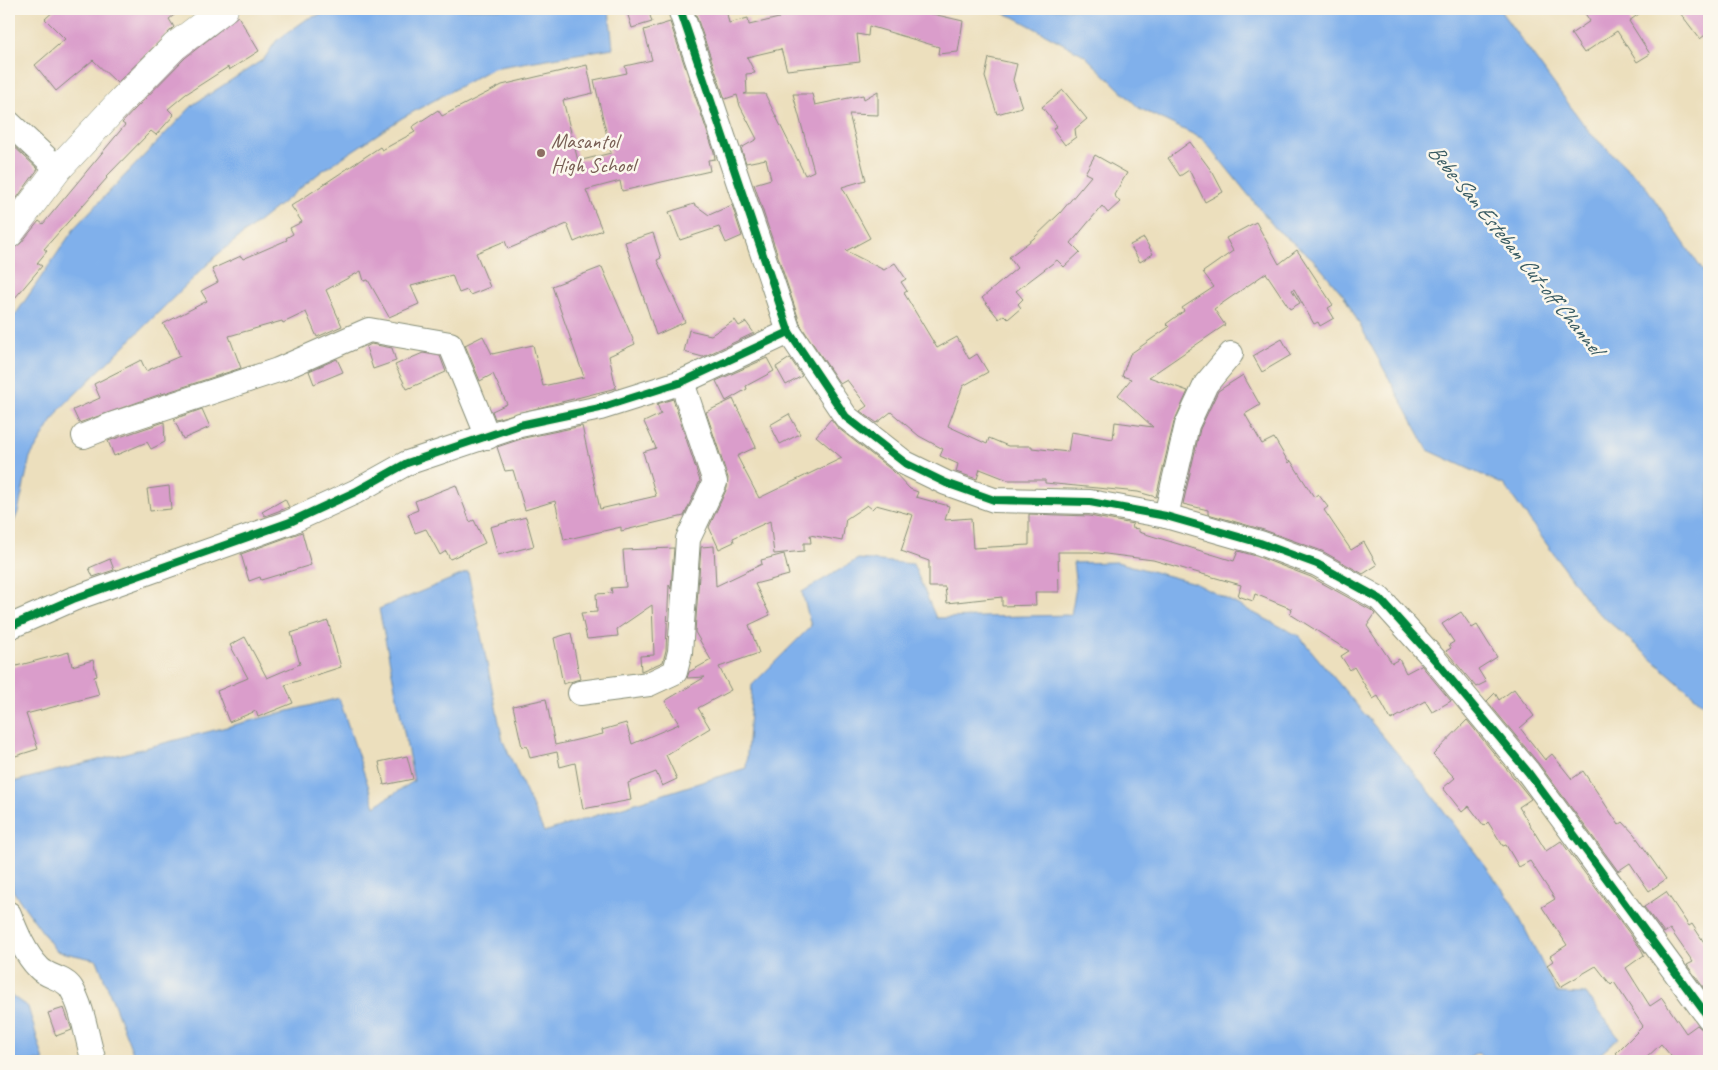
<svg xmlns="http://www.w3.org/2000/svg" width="1718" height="1070" font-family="Caveat,sans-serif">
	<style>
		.water { fill: #80b0eb; stroke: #507690 }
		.building { fill: #da9dcb }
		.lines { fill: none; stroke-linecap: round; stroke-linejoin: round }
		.minor-casing { stroke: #868e78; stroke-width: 26 }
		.major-casing { stroke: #868e78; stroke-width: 29 }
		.minor { stroke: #fff; stroke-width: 24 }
		.major { stroke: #fff; stroke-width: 28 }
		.cycleway-casing { stroke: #fbf7ec; stroke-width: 11 }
		.cycleway { stroke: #00873e; stroke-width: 8 }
		.education-dot { fill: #8d6e63; stroke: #fbf7ec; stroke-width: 2 }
		.labels { text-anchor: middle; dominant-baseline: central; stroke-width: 5; stroke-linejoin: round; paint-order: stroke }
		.education-label { font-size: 21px; fill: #785e54; stroke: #fbf7ec; text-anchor: start }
		.water-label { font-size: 22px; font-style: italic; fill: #375a62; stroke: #fbf7ec }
	</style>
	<rect width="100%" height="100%" fill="#fbf7ec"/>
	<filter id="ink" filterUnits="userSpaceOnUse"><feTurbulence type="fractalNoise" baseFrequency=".02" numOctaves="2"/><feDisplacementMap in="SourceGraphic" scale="10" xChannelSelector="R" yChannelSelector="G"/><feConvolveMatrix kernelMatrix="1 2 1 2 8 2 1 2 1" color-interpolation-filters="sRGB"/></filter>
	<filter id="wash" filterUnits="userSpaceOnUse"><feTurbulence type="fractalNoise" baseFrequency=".0096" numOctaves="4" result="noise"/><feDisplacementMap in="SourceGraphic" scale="20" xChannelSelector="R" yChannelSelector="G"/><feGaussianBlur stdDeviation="1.12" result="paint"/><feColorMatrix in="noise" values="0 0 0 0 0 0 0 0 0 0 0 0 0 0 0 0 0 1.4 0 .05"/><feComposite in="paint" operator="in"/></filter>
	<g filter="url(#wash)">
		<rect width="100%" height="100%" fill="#ecdfbd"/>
		<g class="water">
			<polygon points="336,9 609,9 613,48 493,68 402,118 322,171 217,255 60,409 30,457 18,512 9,534 9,324 76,226 194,104 264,59 276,41 307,19"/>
			<polygon points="992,9 1499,9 1590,133 1644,184 1709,280 1709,709 1592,607 1504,485 1428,450 1344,296 1313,259 1276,229 1203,139 1139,108 1084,55 1014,17"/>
			<polygon points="858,559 913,564 936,618 1071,615 1076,587 1073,563 1117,562 1195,583 1299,636 1429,791 1510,899 1557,993 1586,994 1619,1038 1592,1061 1486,1061 1478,1053 1464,1061 136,1061 97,960 56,951 13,891 9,851 9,783 339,698 375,806 414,781 379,609 468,572 503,741 544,832 746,768 752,685 811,626 802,592"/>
			<polygon points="9,994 28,1007 44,1061 9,1061"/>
		</g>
		<g id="blocks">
			<g class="building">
				<polygon points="56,9 182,9 169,19 174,27 117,83 93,60 56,91 35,65 65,39 45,19"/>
				<polygon points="626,9 648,9 652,22 632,28"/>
				<polygon points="694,9 726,9 729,23 748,18 749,25 779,18 778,13 797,9 911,9 963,21 958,52 938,54 939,47 869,26 868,36 857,34 860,62 787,70 781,49 747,57 755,73 746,74 747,93 744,94 765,94 805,175 814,171 793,94 812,94 815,105 863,95 864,99 878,91 878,115 849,114 866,180 842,187 870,238 846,251 884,270 895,263 906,279 901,282 907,291 904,293 937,348 957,337 969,359 977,354 988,372 963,386 948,426 987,444 989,438 1008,446 1032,446 1032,448 1068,452 1071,432 1113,439 1115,422 1153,427 1118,395 1131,379 1122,376 1130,354 1169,327 1166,324 1184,311 1182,308 1214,287 1203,272 1233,251 1226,238 1256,222 1279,264 1297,250 1333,305 1328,308 1334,318 1320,326 1318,322 1314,324 1294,289 1292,290 1300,303 1290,309 1266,273 1214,309 1225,325 1149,377 1188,391 1174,422 1156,497 1138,492 1045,483 1045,480 1008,480 980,469 977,479 956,472 958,464 940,456 943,449 919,436 891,412 877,423 860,411 867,406 847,380 840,384 801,326 754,184 771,179 766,159 746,163 741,148 757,139 740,106 737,95 725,99"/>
				<polygon points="1582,9 1646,9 1629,21 1650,54 1637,62 1617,31 1584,53 1571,34 1590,21"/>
				<polygon points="1677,9 1709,9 1709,32 1700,39"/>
				<polygon points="238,16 259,51 229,70 228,67 186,94 168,109 174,115 156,135 151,131 106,177 107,178 44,249 47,251 37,263 42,266 9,305 9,255 13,249 21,243 39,221 43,224 125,125 122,123 134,110 185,58"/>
				<polygon points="670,22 714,152 715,159 708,160 710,171 622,191 620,181 586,190 602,230 574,242 567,224 508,249 505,241 476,253 490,287 470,295 467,290 459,293 452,275 411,286 419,304 389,317 368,280 364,281 361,271 326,290 342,326 317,337 306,312 283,323 282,321 229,336 241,368 162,394 161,392 161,394 79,423 73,410 100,398 94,384 141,360 146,371 180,356 172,337 163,324 207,301 201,291 218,282 212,269 241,256 243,259 287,240 286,238 293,234 290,228 302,222 291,206 380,147 382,150 415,132 412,127 438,110 442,116 502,85 587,65 593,93 563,100 578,161 611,153 594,80 627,73 625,66 652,60 644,30"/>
				<polygon points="989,58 1017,64 1013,80 1022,107 997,114 985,77"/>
				<polygon points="1063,90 1087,119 1075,129 1076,137 1065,145 1053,129 1057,126 1042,107"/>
				<polygon points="9,142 38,169 17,198 9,203"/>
				<polygon points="1190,142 1213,173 1223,192 1205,202 1189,170 1180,176 1168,158"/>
				<polygon points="1095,155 1127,173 1114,195 1120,202 1108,213 1102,206 1071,243 1080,252 1064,267 1057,260 1016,291 1023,299 1018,304 1021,308 1008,319 1004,315 999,319 982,298 1017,268 1009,257 1033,239 1060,213 1091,176 1085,173"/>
				<polygon points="694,204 709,215 732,205 742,236 726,243 719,227 680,240 669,212"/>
				<polygon points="653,233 661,258 657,260 685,322 656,335 625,242"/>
				<polygon points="1144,238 1153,254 1140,262 1130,245"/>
				<polygon points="602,267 635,344 609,356 616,388 495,419 492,411 507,404 493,374 480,381 465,345 483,336 492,354 533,345 543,386 584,377 552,286"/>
				<polygon points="735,320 739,326 746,322 754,333 703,357 684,352 689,330 711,335"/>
				<polygon points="1282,339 1291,355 1262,372 1253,356"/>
				<polygon points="371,344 392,348 396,361 373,369 366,347"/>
				<polygon points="423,353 440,356 446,372 407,389 395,365"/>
				<polygon points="767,358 774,371 746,386 747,389 726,401 716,381"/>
				<polygon points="790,358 802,376 786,385 776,367"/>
				<polygon points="337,359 343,372 314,384 309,371"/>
				<polygon points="1243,375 1260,405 1245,414 1262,444 1274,438 1289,463 1291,461 1314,497 1318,494 1328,507 1324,510 1351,550 1364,542 1377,565 1363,574 1322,551 1264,530 1208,514 1208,510 1183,504 1200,429 1218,391"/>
				<polygon points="673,399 700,481 684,516 621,531 621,527 564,540 555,501 525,510 513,470 505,471 497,447 524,438 582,426 600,509 656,496 643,452 656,448 644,422 661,414 657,404"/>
				<polygon points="733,399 756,447 737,456 759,498 842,458 816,436 831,419 838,428 893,471 910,489 918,492 916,497 949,506 945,520 971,518 973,548 1029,545 1029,514 1089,516 1133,524 1132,528 1139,529 1139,532 1234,561 1238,551 1256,556 1311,577 1371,610 1375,614 1367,626 1392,663 1399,659 1406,673 1421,665 1451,701 1432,712 1425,701 1391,720 1378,696 1373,699 1354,667 1350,670 1341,656 1349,651 1290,614 1292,609 1255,594 1253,601 1238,596 1241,585 1153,560 1090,552 1058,552 1059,592 1035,592 1036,605 1002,606 1002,597 947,603 945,587 929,587 929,561 901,551 913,515 876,505 872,509 867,505 846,519 842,541 810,535 811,543 804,543 804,551 774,554 770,521 733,538 734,542 719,549 709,527 727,488 728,478 706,412"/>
				<polygon points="202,409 210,427 183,439 174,419"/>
				<polygon points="789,414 800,434 780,444 770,425"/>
				<polygon points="164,422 165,442 151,449 147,442 114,456 108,441"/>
				<polygon points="456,485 470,522 474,520 485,543 450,559 446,551 440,555 426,529 415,533 408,514 418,510 415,501"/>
				<polygon points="169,486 171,509 150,511 147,489"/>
				<polygon points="285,499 289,507 265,516 262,512"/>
				<polygon points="526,517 534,546 498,555 490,527"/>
				<polygon points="302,532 311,565 261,580 260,577 249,581 241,554"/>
				<polygon points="714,546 716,586 762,564 761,560 784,554 789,575 755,584 770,615 749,625 759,653 719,667 731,690 698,708 710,728 666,755 677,779 662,786 656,772 628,783 631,800 583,809 575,763 560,767 557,752 530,758 527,746 522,747 513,706 546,699 555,745 603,734 602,730 626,723 632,744 679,724 665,701 705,677 687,678 689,672 711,660 695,632 701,547"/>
				<polygon points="674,548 671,589 669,585 666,650 663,662 641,671 640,656 654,655 652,605 617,629 618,636 587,639 581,613 597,612 596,594 612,593 611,588 626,587 623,550"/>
				<polygon points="110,559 114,570 93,577 89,568"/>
				<polygon points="1461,612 1472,628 1477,625 1497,657 1478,669 1486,682 1476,687 1446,651 1451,648 1449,645 1454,642 1442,624"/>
				<polygon points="328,621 341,667 285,685 293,703 258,717 256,711 229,722 217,691 248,678 230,645 245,637 267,678 300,664 291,633"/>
				<polygon points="571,633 580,679 563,684 554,638"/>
				<polygon points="69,652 72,666 93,660 97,676 94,677 99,695 26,714 38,749 9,758 9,668"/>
				<polygon points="1514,689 1534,716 1520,728 1545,760 1552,754 1572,779 1583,771 1619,825 1623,822 1634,834 1666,879 1649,891 1630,863 1618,871 1539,764 1487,701 1495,693 1499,700"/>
				<polygon points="1467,720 1531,799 1519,807 1546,851 1561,841 1641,949 1644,955 1626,968 1650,1006 1662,998 1686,1033 1697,1025 1703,1030 1709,1032 1709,1061 1675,1061 1661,1044 1643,1061 1624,1061 1616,1053 1643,1026 1614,982 1611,985 1596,966 1560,987 1547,965 1553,961 1550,956 1567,945 1542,907 1555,899 1530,861 1519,867 1506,845 1503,846 1488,822 1484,826 1469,806 1462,812 1443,788 1455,778 1433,755"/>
				<polygon points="407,756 413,779 384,785 379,762"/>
				<polygon points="1666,892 1689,926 1692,924 1709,950 1709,995 1687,965 1693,962 1670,929 1664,933 1644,907"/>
				<polygon points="64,1008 72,1030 56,1036 48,1013"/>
			</g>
		</g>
	</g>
	<g filter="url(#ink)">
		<use href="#blocks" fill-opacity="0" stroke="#868e78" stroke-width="1"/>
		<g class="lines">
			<g class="minor-casing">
				<g id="minor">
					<polyline points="680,9 789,332 846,417 905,463 946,483 994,500 1090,502 1166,516 1260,543 1317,564 1380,599 1435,660 1528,772 1709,1018"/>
					<polyline points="9,123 58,169"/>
					<polyline points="84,436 114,424 278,370 369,330 450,344 488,437"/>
					<polyline points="1166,516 1187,425 1206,384 1231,354"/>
					<polyline points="9,627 73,599 290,522 355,492 407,463 520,425 600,408 682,382 789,332"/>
					<polyline points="580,693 649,684 675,672 680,652 688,539 715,482 682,382"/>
					<path d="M9 914C16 932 25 954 39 968 47 977 65 978 71 988 84 1010 86 1037 94 1061"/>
				</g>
			</g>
			<g class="major-casing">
				<polyline id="major" points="9,234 58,169 123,99 175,46 224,9"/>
			</g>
			<use href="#minor" class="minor"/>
			<use href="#major" class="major"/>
			<g class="cycleway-casing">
				<g id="cycleway">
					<polyline points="680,9 789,332 846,417 905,463 946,483 994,500 1090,502 1166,516 1260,543 1317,564 1380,599 1435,660 1528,772 1709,1018"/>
					<polyline points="9,627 73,599 290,522 355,492 407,463 520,425 600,408 682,382 789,332"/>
				</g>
			</g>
			<use href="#cycleway" class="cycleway"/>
		</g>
	</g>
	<circle class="education-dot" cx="541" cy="153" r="5"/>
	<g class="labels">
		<g class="education-label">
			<text x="551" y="141">Masantol<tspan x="551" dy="24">High School</tspan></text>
		</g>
		<g class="water-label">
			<text transform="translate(1515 249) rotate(51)">Bebe-San Esteban Cut-off Channel</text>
		</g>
	</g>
	<rect width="1718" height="1070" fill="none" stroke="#fbf7ec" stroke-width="30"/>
</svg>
